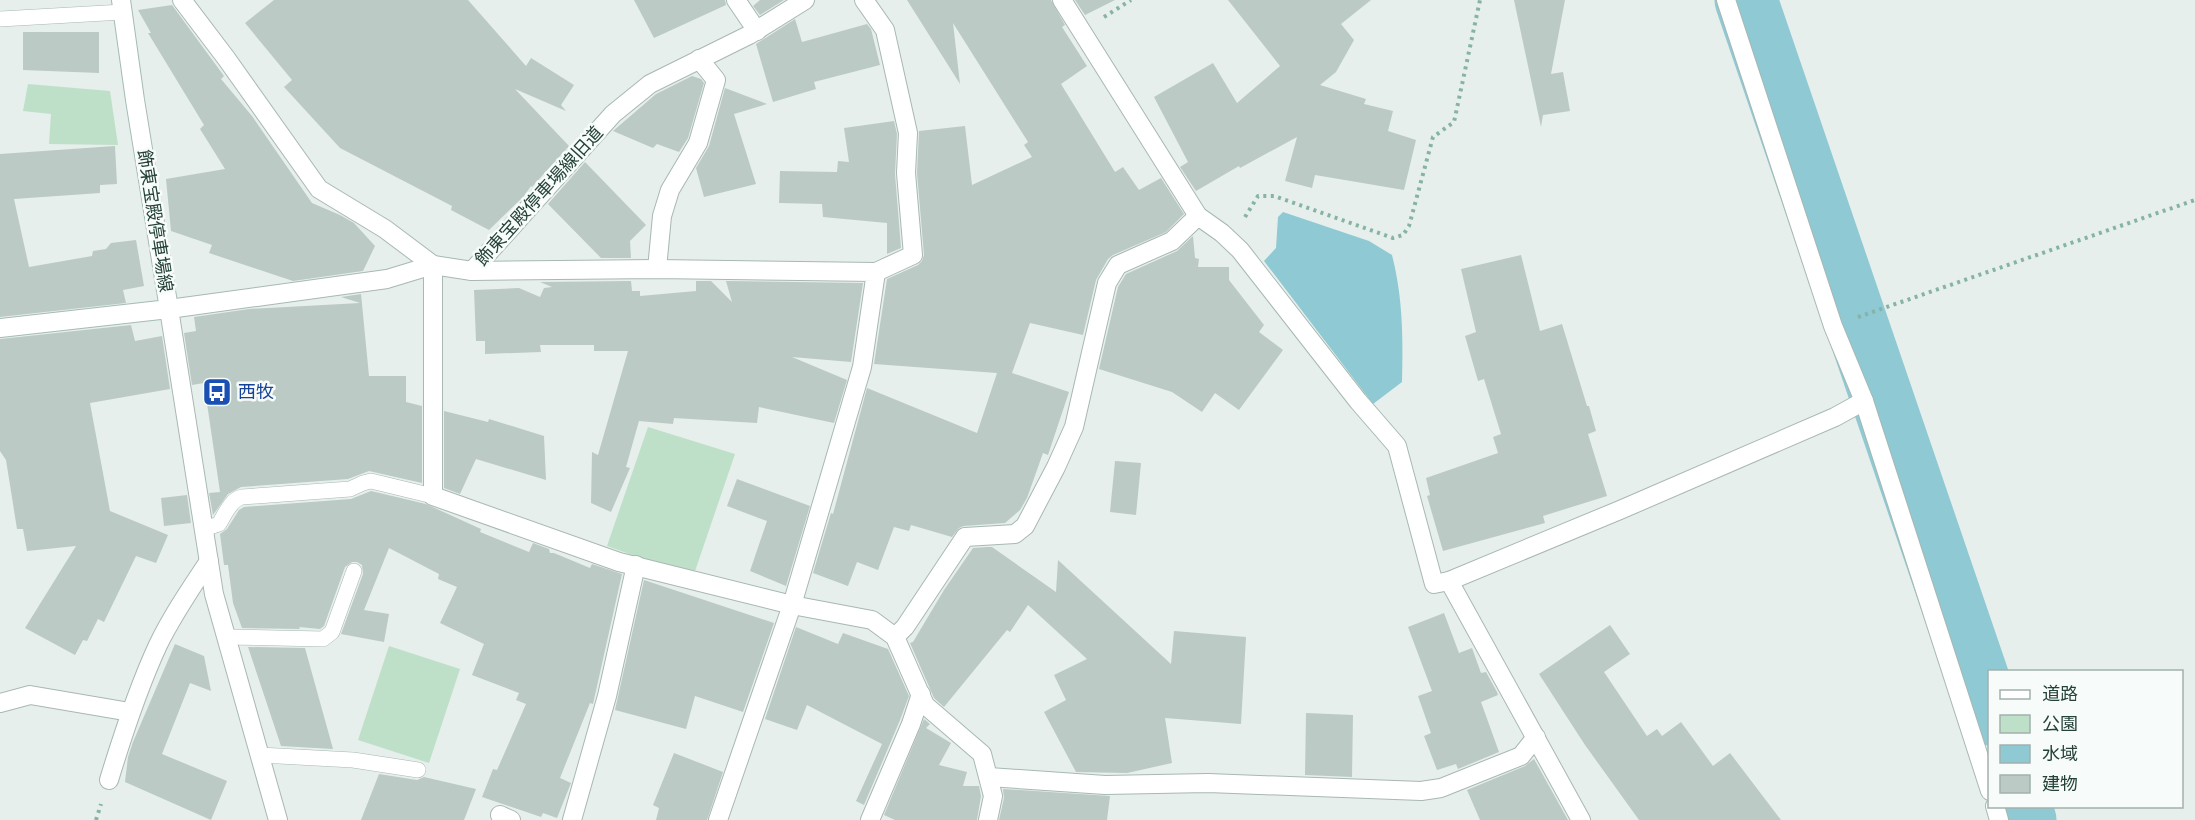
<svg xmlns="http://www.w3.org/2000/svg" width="2195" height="820" font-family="Arial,'Noto Sans JP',sans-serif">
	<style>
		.green { fill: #bfe0c8 }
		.water { fill: #8ec9d4 }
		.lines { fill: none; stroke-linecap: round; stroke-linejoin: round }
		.river { stroke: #8ec9d4; stroke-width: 63 }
		.building { fill: #bbcac4 }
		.service-casing { stroke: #a8b8b2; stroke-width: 16 }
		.minor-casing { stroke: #a8b8b2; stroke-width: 20 }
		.secondary-casing { stroke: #a4bbb3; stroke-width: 20 }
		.path { stroke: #86b3a5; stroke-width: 4; stroke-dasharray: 3 4.5; stroke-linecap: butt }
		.service { stroke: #fff; stroke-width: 15 }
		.minor { stroke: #fff; stroke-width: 18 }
		.secondary { stroke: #fff; stroke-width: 18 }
		.labels { text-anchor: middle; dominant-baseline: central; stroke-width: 5; stroke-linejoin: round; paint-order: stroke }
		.street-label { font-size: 18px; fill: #24423a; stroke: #f7fbf9 }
		.transit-label { font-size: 18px; fill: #164399; stroke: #f7fbf9; text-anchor: start }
	</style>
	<rect width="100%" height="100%" fill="#e6efeb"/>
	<g class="green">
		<polygon points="28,84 110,91 118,145 49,144 51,114 23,111"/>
		<polygon points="648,427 735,454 693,577 607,546"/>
		<polygon points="389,646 460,669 429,763 358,740"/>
	</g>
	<path class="water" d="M1283 212 1369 241 1392 255C1403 298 1403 337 1402 382L1373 404 1264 261 1276 248 1278 217Z"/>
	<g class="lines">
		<g class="river">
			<polyline points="1746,0 1990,714"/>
			<polyline points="2020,806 2025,820"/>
		</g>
	</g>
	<g class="building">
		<polygon points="274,0 468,0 526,66 531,58 574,85 561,105 566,111 515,89 569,146 532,187 531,186 524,196 489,230 451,210 452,206 340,148 284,87 292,80 245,23"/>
		<polygon points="634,0 725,0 726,5 654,38"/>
		<polygon points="760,0 784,0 760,15 753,6"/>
		<polygon points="907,0 1051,0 1065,25 1062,27 1087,66 1061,84 1115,172 1123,167 1139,190 1161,178 1184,214 1166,232 1113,255 1108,259 1096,280 1083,335 1030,323 1012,373 1069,392 1048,455 1043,453 1027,498 1020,510 1005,523 964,526 959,528 952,537 911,525 909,531 894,527 878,570 857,562 848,586 813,573 831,513 833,514 867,388 977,433 997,373 874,364 887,279 918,265 922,261 924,255 917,173 919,131 965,126 972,185 1032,157 1024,145 1028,142 953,23 960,84"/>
		<polygon points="1075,0 1115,0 1085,15"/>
		<polygon points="1228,0 1371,0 1341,24 1354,40 1336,72 1320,85 1366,99 1364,104 1393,111 1388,131 1416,140 1404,190 1315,175 1312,188 1285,181 1297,137 1240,168 1239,166 1196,191 1180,167 1188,162 1154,97 1213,63 1237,103 1280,66"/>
		<polygon points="1514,0 1565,0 1551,74 1563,72 1570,111 1543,115 1541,127"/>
		<polygon points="172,5 224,76 221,79 252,116 312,203 340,215 354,223 375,246 363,271 293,281 209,253 212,245 171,231 166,179 225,169 200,129 204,125 148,33 151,33 138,10"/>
		<polygon points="795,19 802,42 867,24 871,29 880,65 814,82 816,89 773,102 756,44"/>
		<polygon points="23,32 99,32 99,73 23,70"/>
		<polygon points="692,76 701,79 704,83 688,138 679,152 657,144 653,148 613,131 656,94"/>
		<polygon points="725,88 767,104 734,114 756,184 704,197 696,168 709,146"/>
		<polygon points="894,121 897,134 895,174 901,248 887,254 887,223 823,217 822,204 779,203 780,171 837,172 838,161 849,162 844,128"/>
		<polygon points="115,146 117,184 100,185 100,193 14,199 29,267 92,256 93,251 106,249 111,243 136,240 144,286 123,290 126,303 0,317 0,154"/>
		<polygon points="585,162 646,225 630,241 631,258 601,258 548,204"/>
		<polygon points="1193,236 1195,258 1199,259 1198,267 1229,267 1229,280 1264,325 1259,332 1283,350 1239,410 1215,393 1202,412 1172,392 1099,369 1118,287 1126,274 1177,251"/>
		<polygon points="1521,255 1540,331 1562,324 1587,406 1589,406 1596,431 1588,434 1607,496 1543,516 1545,523 1443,551 1427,496 1430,495 1426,478 1498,453 1493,437 1501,434 1484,379 1478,381 1465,336 1476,332 1461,269"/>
		<polygon points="631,281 632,291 640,291 640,296 696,291 696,281 711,281 732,302 726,281 863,283 851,362 792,357 847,380 834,423 759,407 757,423 674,418 673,424 639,421 626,467 630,468 611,512 591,503 592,452 598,455 628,351 594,351 594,345 540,345 541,352 485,354 485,341 476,341 474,290 519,288 540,297 544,288 552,287 540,282"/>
		<polygon points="361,294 369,376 406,376 406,402 422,406 422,483 369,471 348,479 241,487 228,494 213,515 209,493 220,492 204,383 192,385 184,333 196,331 194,317 249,309 360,303 341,297"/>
		<polygon points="131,325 135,341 162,336 170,389 90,403 110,511 168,535 156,563 136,556 104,622 98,619 87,641 83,640 75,655 25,628 76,546 27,551 23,529 17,529 6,460 0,451 0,339"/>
		<polygon points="444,411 488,422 489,419 544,436 546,480 476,459 460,494 444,488"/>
		<polygon points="1115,461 1141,463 1136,515 1110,512"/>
		<polygon points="737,479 810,506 786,586 750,571 767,521 727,506"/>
		<polygon points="371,491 426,504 481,529 480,532 529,552 533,543 549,549 550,553 554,553 590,568 592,564 622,574 593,704 590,703 560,778 571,783 557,818 543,813 541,817 482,797 493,769 497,770 526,704 516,700 519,693 472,675 484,644 440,623 457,587 438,579 439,574 389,548 364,610 389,614 384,642 341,634 363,574 362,565 357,562 352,562 345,567 324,626 320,629 299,627 300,629 242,628 233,603 228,565 224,565 220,534 227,529 239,510 244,507 351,499"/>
		<polygon points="187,495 191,523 164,526 161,498"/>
		<polygon points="987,547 992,547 1056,592 1058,560 1171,664 1174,631 1246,637 1241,724 1165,718 1172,763 1127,773 1076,772 1044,712 1066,700 1054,675 1087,659 1028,605 1010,632 1007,630 944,707 934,698 910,643 913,642 944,590 973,548"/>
		<polygon points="644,580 774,623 743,712 695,696 686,729 615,710"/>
		<polygon points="1444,613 1459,653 1472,648 1481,673 1486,672 1497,692 1498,695 1481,702 1499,752 1458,769 1456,764 1437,770 1424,736 1431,733 1418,696 1432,691 1408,627"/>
		<polygon points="1610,625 1630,654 1604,672 1647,736 1657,729 1662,736 1681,722 1713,766 1730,753 1781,820 1639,820 1585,745 1539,674"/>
		<polygon points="796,627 838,644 843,633 888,649 909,696 900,720 864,805 856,801 882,744 807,705 797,730 765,719"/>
		<polygon points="175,644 204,656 211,691 190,683 162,754 227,781 211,820 125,782 128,757 133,742"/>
		<polygon points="248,647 305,648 333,749 281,746"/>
		<polygon points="1306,713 1353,715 1352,777 1305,775"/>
		<polygon points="924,719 930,724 926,728 951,743 939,765 967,772 963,786 979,786 981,796 977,820 895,820 884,815"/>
		<polygon points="674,753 723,772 707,820 656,820 659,808 653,805"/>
		<polygon points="1534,759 1568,820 1480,820 1467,790 1525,766"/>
		<polygon points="379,774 417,780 424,777 476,789 464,820 361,820"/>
		<polygon points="1003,789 1110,796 1107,820 999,820 1004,798"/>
	</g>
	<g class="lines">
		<g class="service-casing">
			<g id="service">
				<polyline points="0,19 123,12"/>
				<path d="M204 529 219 524C225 514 231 499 242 497L350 489 363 483 371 481 433 496"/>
				<polyline points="226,637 323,639 332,632 354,571"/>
				<polyline points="260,755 353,760 418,770"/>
			</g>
		</g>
		<g class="minor-casing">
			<g id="minor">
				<polyline points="182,0 226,58 319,189 385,229 433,265 433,496 619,562 792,605 872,620 895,637 925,705 982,754 993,796 988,820"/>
				<polyline points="736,0 757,31"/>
				<polyline points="864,0 885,30 908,133 906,173 913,255 876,272"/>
				<polyline points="1062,0 1198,216 1222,233 1240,250 1358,401 1397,446 1434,584 1449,581 1620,510 1835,417 1864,401"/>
				<polyline points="1726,0 1833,326 1864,401 1990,791"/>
				<polyline points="657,269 662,216 670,190 698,143 716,80 699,59"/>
				<polyline points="472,271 657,269 876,272 862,367 792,605 718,820"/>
				<polyline points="1449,581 1581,820"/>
				<polyline points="895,637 905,627 965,537 1015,534 1025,526 1056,467 1074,427 1107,283 1118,265 1172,241 1198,216"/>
				<polyline points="0,703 30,695 130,712"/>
				<polyline points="989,777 1105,785 1208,783 1421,791 1441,788 1521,756 1536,737"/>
				<path d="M109 780C123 734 138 688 158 645 172 616 191 588 209 561"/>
				<polyline points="1995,806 1999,820"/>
				<polyline points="500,815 511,820"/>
				<polyline points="278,820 214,594 169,309 387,279 433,265 472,271 613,114 650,84 749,35 805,0"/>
				<polyline points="572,820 607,696 636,565"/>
				<polyline points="870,820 911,724 921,694"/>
			</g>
		</g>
		<g class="secondary-casing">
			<polyline id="secondary" points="0,328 169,309 135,100 121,0"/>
		</g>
		<g class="path">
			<polyline points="1104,17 1131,0"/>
			<polyline points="1245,217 1258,196 1274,196 1393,238 1403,235 1409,226 1433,137 1454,122 1480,0"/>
			<polyline points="1858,317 2195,200"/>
			<polyline points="96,820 101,804"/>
		</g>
		<use href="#service" class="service"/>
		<use href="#minor" class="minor"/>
		<use href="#secondary" class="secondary"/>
	</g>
	<defs>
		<g id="bus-square" transform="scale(1.5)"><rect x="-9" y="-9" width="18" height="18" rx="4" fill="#1a4fb4" stroke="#f7fbf9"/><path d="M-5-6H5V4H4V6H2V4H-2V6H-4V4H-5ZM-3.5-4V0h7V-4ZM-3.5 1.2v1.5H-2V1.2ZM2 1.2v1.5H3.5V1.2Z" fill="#fff"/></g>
	</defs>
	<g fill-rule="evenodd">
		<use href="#bus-square" x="217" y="392"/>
	</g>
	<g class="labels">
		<g class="street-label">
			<text transform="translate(539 196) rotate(-48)">飾東宝殿停車場線旧道</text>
			<text transform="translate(155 221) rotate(81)">飾東宝殿停車場線</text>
		</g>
		<g class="transit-label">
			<text x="238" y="392">西牧</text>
		</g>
	</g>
	<rect x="1988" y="670" width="195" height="138" fill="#f7fbf9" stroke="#a3b1ad" stroke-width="1.5"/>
	<rect x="2000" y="690" width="30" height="9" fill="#ffffff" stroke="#a3b1ad" stroke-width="1.5"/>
	<text x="2042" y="700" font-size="18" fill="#24423a">道路</text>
	<rect x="2000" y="715" width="30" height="18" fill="#bfe0c8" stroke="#a3b1ad" stroke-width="1.5"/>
	<text x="2042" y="730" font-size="18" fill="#24423a">公園</text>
	<rect x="2000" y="745" width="30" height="18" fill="#8ec9d4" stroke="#a3b1ad" stroke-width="1.5"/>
	<text x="2042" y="760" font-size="18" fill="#24423a">水域</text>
	<rect x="2000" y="775" width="30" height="18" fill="#bbcac4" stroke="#a3b1ad" stroke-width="1.5"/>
	<text x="2042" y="790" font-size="18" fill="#24423a">建物</text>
</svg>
